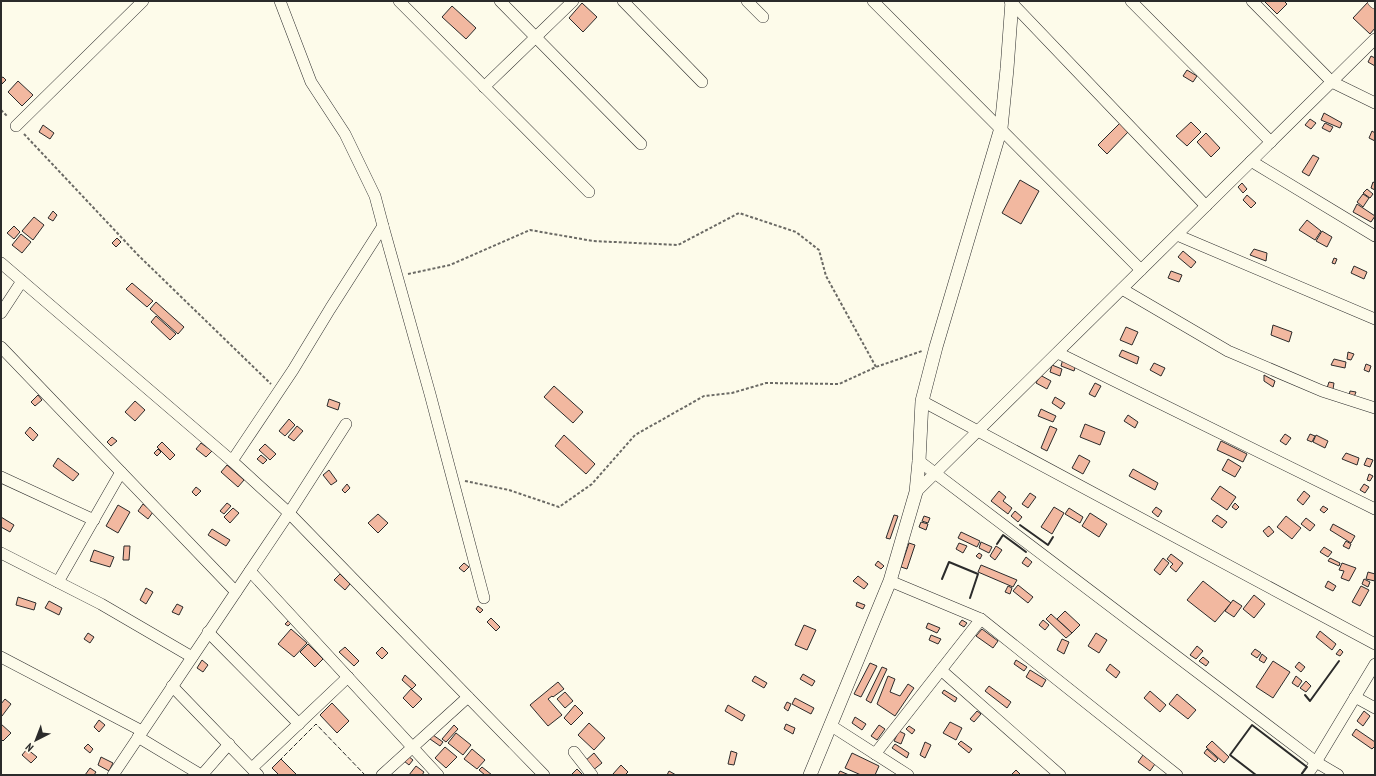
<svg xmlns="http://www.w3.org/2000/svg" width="1376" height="776" font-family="'PT Sans Narrow',sans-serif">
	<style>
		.building { fill: #f2b8a0; stroke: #2b2b2b }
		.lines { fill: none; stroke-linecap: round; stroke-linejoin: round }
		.minor-casing { stroke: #2b2b2b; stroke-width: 12 }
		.tertiary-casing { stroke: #2b2b2b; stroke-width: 14 }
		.path { stroke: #6a6964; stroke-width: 2; stroke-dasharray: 3 2; stroke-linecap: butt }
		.minor { stroke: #fdfbea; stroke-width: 11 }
		.tertiary { stroke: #fdfbea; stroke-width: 13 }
		.fence { stroke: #2b2b2b; stroke-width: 1; stroke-dasharray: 5 2; stroke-linecap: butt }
		.wall { stroke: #2b2b2b; stroke-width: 2 }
	</style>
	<rect width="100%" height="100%" fill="#fdfbea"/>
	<g class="building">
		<polygon points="1264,1 1284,1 1287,4 1277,14"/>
		<polygon points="1368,2 1375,8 1375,28 1370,34 1353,18"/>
		<polygon points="582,3 597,17 583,32 569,18"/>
		<polygon points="452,6 476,28 466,39 442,17"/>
		<polygon points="1371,56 1375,58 1375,66 1368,62"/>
		<polygon points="1187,70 1197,76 1193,82 1183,76"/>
		<polygon points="3,77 6,80 2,84 1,78"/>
		<polygon points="18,81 33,95 22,106 8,92"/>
		<polygon points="1324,113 1342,123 1340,128 1321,120"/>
		<polygon points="1310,119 1316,123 1311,129 1305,125"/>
		<polygon points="1191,122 1201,132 1187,146 1176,136"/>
		<polygon points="1120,123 1129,131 1107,154 1098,145"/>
		<polygon points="1325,123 1333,127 1330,132 1322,128"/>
		<polygon points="43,125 54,133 50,139 39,132"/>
		<polygon points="1372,131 1375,133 1375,141 1369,138"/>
		<polygon points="1206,133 1220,148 1211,157 1197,142"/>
		<polygon points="1313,155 1319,158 1309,176 1302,172"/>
		<polygon points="1020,180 1039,191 1021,224 1002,213"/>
		<polygon points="1373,182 1375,183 1375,190 1371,188"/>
		<polygon points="1242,183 1247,189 1243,193 1238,187"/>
		<polygon points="1367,189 1373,194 1370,198 1363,193"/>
		<polygon points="1363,194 1369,198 1363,207 1357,202"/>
		<polygon points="1247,195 1256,203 1251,208 1243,200"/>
		<polygon points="1357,204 1375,216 1371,222 1353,212"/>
		<polygon points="53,211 57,215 53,221 48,218"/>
		<polygon points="34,217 44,225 33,240 22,231"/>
		<polygon points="1307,220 1321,231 1315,240 1299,230"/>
		<polygon points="14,226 20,232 14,239 7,233"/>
		<polygon points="1322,231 1332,237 1327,247 1316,241"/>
		<polygon points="21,234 31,242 22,253 12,245"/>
		<polygon points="117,238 121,242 116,247 112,243"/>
		<polygon points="1254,249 1267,253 1266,261 1250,255"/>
		<polygon points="1183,251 1196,262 1191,268 1178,257"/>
		<polygon points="1334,258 1337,259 1335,264 1332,263"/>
		<polygon points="1354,266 1367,272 1364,279 1351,273"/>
		<polygon points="1171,271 1182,275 1179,282 1168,278"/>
		<polygon points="132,283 153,301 147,307 126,289"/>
		<polygon points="156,302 184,327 178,334 150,309"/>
		<polygon points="156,316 176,334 170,340 151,322"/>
		<polygon points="1273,325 1292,332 1289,342 1271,335"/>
		<polygon points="1126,327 1138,332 1132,345 1120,340"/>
		<polygon points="1122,350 1139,357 1137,364 1119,356"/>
		<polygon points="1348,352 1354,354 1351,360 1347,359"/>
		<polygon points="1063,359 1076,364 1074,371 1061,366"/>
		<polygon points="1334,359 1346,362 1345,368 1331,365"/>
		<polygon points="1154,363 1165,368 1161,376 1150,370"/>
		<polygon points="1366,364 1371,366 1369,372 1364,370"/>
		<polygon points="1052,365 1062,369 1060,376 1050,372"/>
		<polygon points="1040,375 1051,381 1047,389 1036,383"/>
		<polygon points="1264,375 1275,381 1273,387 1264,381"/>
		<polygon points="1329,382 1334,383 1333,389 1327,388"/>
		<polygon points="1095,383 1101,386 1095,397 1089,394"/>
		<polygon points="554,386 583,412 573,423 544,397"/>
		<polygon points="1350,391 1356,392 1354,397 1349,396"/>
		<polygon points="38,395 42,400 35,406 31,402"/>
		<polygon points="1055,397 1065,403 1061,409 1052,403"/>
		<polygon points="329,399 340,403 338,410 327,406"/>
		<polygon points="135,401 145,410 135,421 125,412"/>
		<polygon points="1041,409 1056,416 1053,422 1038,416"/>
		<polygon points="1128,415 1138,422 1135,428 1124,421"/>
		<polygon points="289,419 295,425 285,436 279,431"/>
		<polygon points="1085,424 1105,432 1100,445 1080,437"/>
		<polygon points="297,426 303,431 294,441 288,437"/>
		<polygon points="1050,426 1057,429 1047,451 1041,448"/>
		<polygon points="30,427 38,435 33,441 25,433"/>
		<polygon points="1285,434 1291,438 1286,445 1280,441"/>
		<polygon points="1310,434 1315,436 1312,442 1307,440"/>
		<polygon points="564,435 595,464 586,474 555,446"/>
		<polygon points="1316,435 1328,441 1325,448 1313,442"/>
		<polygon points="112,437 117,441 111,446 107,442"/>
		<polygon points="1221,441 1247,454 1243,462 1217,450"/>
		<polygon points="162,442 175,455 170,460 157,447"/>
		<polygon points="201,443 212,451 206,457 196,449"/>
		<polygon points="265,444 276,454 270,460 259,450"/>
		<polygon points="158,449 161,452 157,456 154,453"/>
		<polygon points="1346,453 1359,458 1357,465 1342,459"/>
		<polygon points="261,455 267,460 263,464 257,459"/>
		<polygon points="1079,455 1090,461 1083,474 1072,468"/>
		<polygon points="58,458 79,474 73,481 53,466"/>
		<polygon points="1367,458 1373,460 1370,467 1364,465"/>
		<polygon points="1228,459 1241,467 1235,477 1222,470"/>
		<polygon points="227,465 244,480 238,487 221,472"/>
		<polygon points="1133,469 1158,483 1155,490 1129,476"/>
		<polygon points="329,470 337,481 331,485 323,475"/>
		<polygon points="1369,474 1373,476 1370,481 1367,480"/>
		<polygon points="347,484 350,488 345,493 342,490"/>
		<polygon points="1364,484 1369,487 1365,493 1360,490"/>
		<polygon points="1220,486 1236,497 1227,510 1211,499"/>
		<polygon points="196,487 201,491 196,496 192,492"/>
		<polygon points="999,491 1006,497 1003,501 1012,508 1008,514 991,501"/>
		<polygon points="1304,491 1310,496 1303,505 1297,500"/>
		<polygon points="1030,493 1036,497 1028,508 1022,504"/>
		<polygon points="227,503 231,506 224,514 220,511"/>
		<polygon points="1235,503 1239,507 1236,510 1232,507"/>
		<polygon points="143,504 153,512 148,519 138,511"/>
		<polygon points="118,505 130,512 118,533 106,526"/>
		<polygon points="1323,506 1328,509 1324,513 1320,510"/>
		<polygon points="1054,507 1064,513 1052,534 1041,527"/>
		<polygon points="1156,507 1162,511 1158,517 1152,512"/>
		<polygon points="233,508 239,513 230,523 224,517"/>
		<polygon points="1069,508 1083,517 1080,523 1065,514"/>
		<polygon points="1015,511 1022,517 1018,522 1011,516"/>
		<polygon points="1090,513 1107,524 1099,537 1082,526"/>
		<polygon points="378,514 388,523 378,533 368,523"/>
		<polygon points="894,515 898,516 890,539 886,538"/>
		<polygon points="1217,515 1227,522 1222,528 1212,521"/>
		<polygon points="924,516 930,518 928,523 922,521"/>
		<polygon points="1286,516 1301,528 1292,539 1277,527"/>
		<polygon points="1,517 14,525 10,532 1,527"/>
		<polygon points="1306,518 1315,525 1310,531 1301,524"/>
		<polygon points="921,522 928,524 926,530 919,527"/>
		<polygon points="1333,524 1355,536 1351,543 1330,530"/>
		<polygon points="1269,526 1274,532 1268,537 1263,531"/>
		<polygon points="212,529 230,540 226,546 208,535"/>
		<polygon points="961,532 980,541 977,547 958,538"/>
		<polygon points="1346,541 1351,544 1349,549 1343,546"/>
		<polygon points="981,542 992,547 989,553 979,548"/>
		<polygon points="909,543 915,545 907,569 901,567"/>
		<polygon points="959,543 967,546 963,553 956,549"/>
		<polygon points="124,546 130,546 129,560 123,560"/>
		<polygon points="996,546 1002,550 995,560 990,556"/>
		<polygon points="1324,547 1332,552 1328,557 1320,552"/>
		<polygon points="94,550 114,557 110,567 90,561"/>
		<polygon points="979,553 982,555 980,559 976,556"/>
		<polygon points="1171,554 1183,563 1176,572 1170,567 1173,564 1167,559"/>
		<polygon points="1026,557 1032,562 1028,567 1022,563"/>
		<polygon points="1163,558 1169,563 1160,575 1154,570"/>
		<polygon points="1330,558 1340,563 1339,566 1328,561"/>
		<polygon points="878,561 884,566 881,569 875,565"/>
		<polygon points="464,563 469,567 464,572 459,568"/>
		<polygon points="1342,563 1356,568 1349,581 1341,578 1344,571 1339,570"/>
		<polygon points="981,565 1017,580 1013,587 978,572"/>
		<polygon points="1368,572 1375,574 1375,581 1366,579"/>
		<polygon points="340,574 350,584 345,590 334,580"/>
		<polygon points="858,576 868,584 864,589 853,581"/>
		<polygon points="1364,579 1370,582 1368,587 1362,584"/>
		<polygon points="1203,581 1231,603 1215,622 1187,600"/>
		<polygon points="1328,581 1336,586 1333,591 1325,587"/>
		<polygon points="1018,585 1033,597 1028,603 1013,591"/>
		<polygon points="1008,586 1012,588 1010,594 1005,592"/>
		<polygon points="1361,586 1369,590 1360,606 1352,602"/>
		<polygon points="146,588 153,592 146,604 140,600"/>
		<polygon points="1254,595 1265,604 1254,618 1243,609"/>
		<polygon points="18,597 36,603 34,610 16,605"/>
		<polygon points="1233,600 1242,606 1234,617 1225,611"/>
		<polygon points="49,601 62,608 59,615 45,608"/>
		<polygon points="857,602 865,605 863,609 856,606"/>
		<polygon points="177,604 183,607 179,615 172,612"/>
		<polygon points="478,606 483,610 480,613 476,609"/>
		<polygon points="1065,611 1080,625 1072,633 1057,619"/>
		<polygon points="1051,614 1072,633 1066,638 1046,619"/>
		<polygon points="491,618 500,627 496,631 487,622"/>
		<polygon points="289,620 292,622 288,626 285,624"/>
		<polygon points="962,620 967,623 964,627 959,624"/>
		<polygon points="1043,620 1049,625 1045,630 1039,625"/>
		<polygon points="928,623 940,628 937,633 926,628"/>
		<polygon points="804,625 816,630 807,650 795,645"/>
		<polygon points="291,629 307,643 294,657 278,644"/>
		<polygon points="982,629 998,641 993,648 976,636"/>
		<polygon points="1320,631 1336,644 1332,650 1316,637"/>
		<polygon points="88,633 94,637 90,643 84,639"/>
		<polygon points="1096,633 1107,640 1099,653 1088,646"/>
		<polygon points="931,635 941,639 938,644 929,640"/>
		<polygon points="1062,639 1069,642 1064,654 1057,650"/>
		<polygon points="308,644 323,659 315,667 300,652"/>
		<polygon points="1197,646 1203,651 1196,659 1190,655"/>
		<polygon points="345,647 359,661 354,666 339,652"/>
		<polygon points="382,647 388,653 382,659 376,653"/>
		<polygon points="1255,649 1261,653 1257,658 1251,654"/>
		<polygon points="1340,649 1343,652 1340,656 1336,654"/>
		<polygon points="1262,654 1267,658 1264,663 1259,660"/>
		<polygon points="1203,657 1209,662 1206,666 1199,661"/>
		<polygon points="202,660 208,665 203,672 197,668"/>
		<polygon points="1016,660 1027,667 1024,671 1014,664"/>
		<polygon points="1273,661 1290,672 1273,698 1256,687"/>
		<polygon points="1299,662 1305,667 1301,672 1295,667"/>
		<polygon points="870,663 877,666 861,697 854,694"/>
		<polygon points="1110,664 1120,672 1116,678 1106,670"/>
		<polygon points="882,667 887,669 871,703 866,700"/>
		<polygon points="1030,670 1046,680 1042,687 1026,677"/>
		<polygon points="803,674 815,681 812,686 800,679"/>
		<polygon points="405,675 416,685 412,689 402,680"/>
		<polygon points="755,676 767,683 764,688 752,681"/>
		<polygon points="888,676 895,679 890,692 900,696 908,684 914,688 895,716 877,704"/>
		<polygon points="1296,676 1302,681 1298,687 1292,683"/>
		<polygon points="1306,681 1311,686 1306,692 1300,688"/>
		<polygon points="558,682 564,689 553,697 552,696 548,699 562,715 548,726 530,705"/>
		<polygon points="989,686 1011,702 1007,708 985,691"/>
		<polygon points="411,689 422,699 413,708 403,698"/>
		<polygon points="944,690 957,698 955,702 942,693"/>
		<polygon points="1150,691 1166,705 1160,712 1144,698"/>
		<polygon points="565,692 573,701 565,708 557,699"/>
		<polygon points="1177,694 1196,710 1188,719 1169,704"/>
		<polygon points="795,698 814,708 811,714 792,704"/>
		<polygon points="5,699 11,704 2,716 1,715 1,704"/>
		<polygon points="787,702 791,704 788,711 784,708"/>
		<polygon points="332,703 349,721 337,733 320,715"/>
		<polygon points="575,705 583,713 571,725 564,718"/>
		<polygon points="728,705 745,715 742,721 725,711"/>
		<polygon points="977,711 981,714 974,722 970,719"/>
		<polygon points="1364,711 1370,716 1363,726 1357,721"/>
		<polygon points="855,717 866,724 862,730 852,723"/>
		<polygon points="99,720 105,725 99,732 94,727"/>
		<polygon points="950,722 962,728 956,740 943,733"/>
		<polygon points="589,723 605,738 594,750 578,735"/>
		<polygon points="1,724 11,733 3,741 1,739"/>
		<polygon points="786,724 795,728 793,734 784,729"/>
		<polygon points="454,725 458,729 446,742 442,739"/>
		<polygon points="879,725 885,729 877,740 871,736"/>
		<polygon points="909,726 915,730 912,734 906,729"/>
		<polygon points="1356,729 1375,742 1375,746 1372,749 1352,735"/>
		<polygon points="899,731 905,734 901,744 894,741"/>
		<polygon points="456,733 471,745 463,755 448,743"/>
		<polygon points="433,735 443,742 440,746 430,739"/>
		<polygon points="961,741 972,749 969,753 958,744"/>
		<polygon points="1212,741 1229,757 1224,763 1206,747"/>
		<polygon points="925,742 931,745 925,758 920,755"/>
		<polygon points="88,744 93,749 90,753 84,748"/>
		<polygon points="895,744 909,753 907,758 892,748"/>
		<polygon points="445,747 457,757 446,768 435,758"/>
		<polygon points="27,749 37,757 31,763 22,755"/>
		<polygon points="472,749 485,760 477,769 464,759"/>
		<polygon points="1207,749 1218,759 1215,762 1204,753"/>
		<polygon points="731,751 737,753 734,765 728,764"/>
		<polygon points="594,753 602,763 592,771 584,762"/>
		<polygon points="852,753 879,766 875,775 861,775 845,768"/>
		<polygon points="1143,755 1155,764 1150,771 1138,762"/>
		<polygon points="408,756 413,760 409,765 404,761"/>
		<polygon points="101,757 113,763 109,771 98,765"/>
		<polygon points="281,759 297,775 279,775 272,768"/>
		<polygon points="621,765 628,772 625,775 615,775 613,774"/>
		<polygon points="416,766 424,772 422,775 409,775"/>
		<polygon points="482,767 492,775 485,775 479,770"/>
		<polygon points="90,768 96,772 94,775 85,775"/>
		<polygon points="577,769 583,775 571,775"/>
		<polygon points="1016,770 1021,775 1011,775"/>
		<polygon points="669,771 676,775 667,775"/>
		<polygon points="840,771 849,775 838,775"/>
	</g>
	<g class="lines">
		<g class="minor-casing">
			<g id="minor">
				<polyline points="399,1 589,192"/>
				<polyline points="500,1 641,144"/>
				<polyline points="623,1 702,82"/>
				<polyline points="747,1 763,17"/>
				<polyline points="873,1 1141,270"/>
				<polyline points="1010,1 1206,206"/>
				<polyline points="1131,1 1271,142"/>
				<polyline points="1252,1 1332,82 1375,103"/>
				<polyline points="1373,1 1375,3"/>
				<polyline points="484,87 573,1"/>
				<polyline points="16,126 143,1"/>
				<polyline points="1251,161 1375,236"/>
				<polyline points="383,226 430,394 484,598"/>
				<polyline points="1177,235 1375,319"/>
				<polyline points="1,263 232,461 289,513 544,775"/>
				<polyline points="1122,289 1228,351 1322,391 1375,408"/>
				<polyline points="1,313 22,281"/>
				<polyline points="1,347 236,592"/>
				<polyline points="1058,353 1375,509"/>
				<polyline points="922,401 1375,644"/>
				<polyline points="232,461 293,370 330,309 383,226 375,196 345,134 311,82 280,1"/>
				<polyline points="919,461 1316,762 1338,775"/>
				<polyline points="1,477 94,520"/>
				<polyline points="916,492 1375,39"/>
				<polyline points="1,553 101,604 192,657"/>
				<polyline points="250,571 438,775"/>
				<polyline points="890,581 981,619 1177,775"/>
				<polyline points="58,582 121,472"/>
				<polyline points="208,632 299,724"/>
				<polyline points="1,657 142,731"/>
				<polyline points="941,670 1060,775"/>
				<polyline points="172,686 258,775"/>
				<polyline points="1355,697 1375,708"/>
				<polyline points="830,725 908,775"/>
				<polyline points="138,737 201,775"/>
				<polyline points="574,752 592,775"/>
				<polyline points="875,754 981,619"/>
				<polyline points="252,768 348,677"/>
				<polyline points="113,775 289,513 346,424"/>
				<polyline points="202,775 229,744"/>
				<polyline points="382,775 468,697"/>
				<polyline points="1307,775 1316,762 1375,664"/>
			</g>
		</g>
		<g class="tertiary-casing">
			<polyline id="tertiary" points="810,775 890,581 916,492 919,461 922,401 936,347 1001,128 1007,69 1012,1"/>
		</g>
		<g class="path">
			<polyline points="1,110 8,117"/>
			<polyline points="24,134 138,255 271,384"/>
			<polyline points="408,274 450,265 530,230 593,241 678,245 739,213 796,232 819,250 826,276 876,367"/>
			<polyline points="465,481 509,490 559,507 592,484 635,435 704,396 732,393 766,383 839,384 876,367 922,351"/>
		</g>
		<use href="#minor" class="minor"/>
		<use href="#tertiary" class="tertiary"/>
		<polyline class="fence" points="279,761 316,724 365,775"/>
		<g class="wall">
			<polyline points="1020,525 1048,545 1053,537"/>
			<polyline points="997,544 1003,535 1026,552"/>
			<polyline points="942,579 949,562 978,574 970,598"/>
			<polyline points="1305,695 1310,701 1339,661"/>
			<polyline points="1256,775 1230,755 1252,725 1307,767 1301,775"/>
		</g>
	</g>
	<rect width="1376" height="776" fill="none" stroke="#2b2b2b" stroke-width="4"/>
	<g transform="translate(36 740) rotate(222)" stroke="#fdfbea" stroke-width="3" paint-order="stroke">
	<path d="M0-3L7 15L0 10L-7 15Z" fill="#2b2b2b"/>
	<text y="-6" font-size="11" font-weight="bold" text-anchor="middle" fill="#2b2b2b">N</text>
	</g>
</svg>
